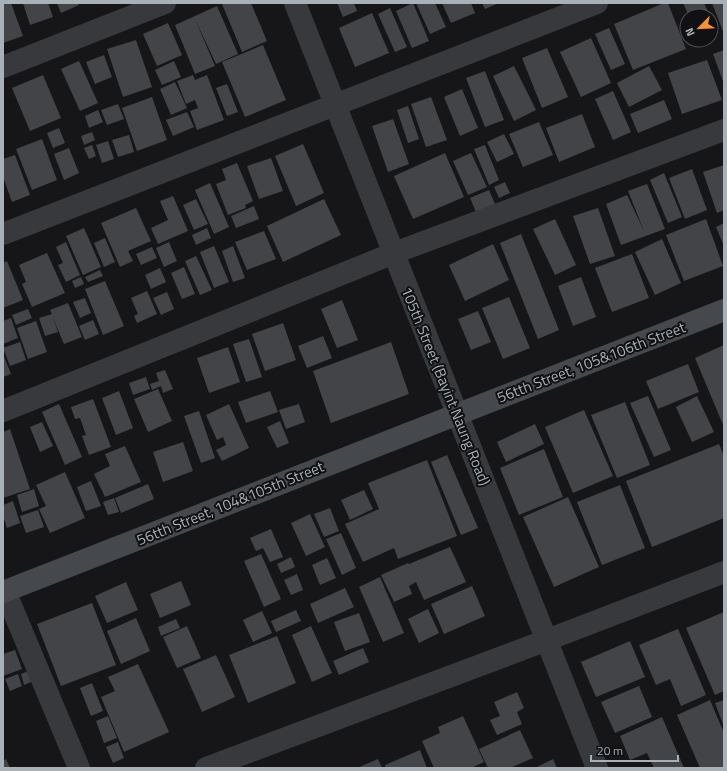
<svg xmlns="http://www.w3.org/2000/svg" width="727" height="771" font-family="'Titillium Web',sans-serif">
	<style>
		.building { fill: #424448 }
		.lines { fill: none; stroke-linecap: round; stroke-linejoin: round }
		.street { stroke: #37393d; stroke-width: 22 }
		.secondary { stroke: #45484d; stroke-width: 22 }
		.labels { text-anchor: middle; dominant-baseline: central; stroke-width: 4; stroke-linejoin: round; paint-order: stroke }
		.street-label { font-size: 15px; fill: #a8b0b8; stroke: #111113 }
	</style>
	<rect width="100%" height="100%" fill="#161618"/>
	<g class="building">
		<polygon points="3,3 11,3 23,36 3,43"/>
		<polygon points="23,3 48,3 53,17 30,25"/>
		<polygon points="57,3 78,3 79,5 61,13"/>
		<polygon points="225,3 251,3 267,41 242,52 222,4"/>
		<polygon points="337,3 354,3 357,11 343,17"/>
		<polygon points="413,3 429,41 412,48 396,11"/>
		<polygon points="416,3 435,3 446,27 430,34"/>
		<polygon points="442,3 471,3 475,13 451,23"/>
		<polygon points="482,3 499,3 485,9"/>
		<polygon points="664,3 668,3 686,49 633,70 614,24"/>
		<polygon points="683,3 704,3 710,16 689,16"/>
		<polygon points="712,3 724,3 724,34"/>
		<polygon points="217,6 238,54 216,64 195,19 215,66 195,74 175,25"/>
		<polygon points="390,8 407,47 395,52 378,14"/>
		<polygon points="372,13 389,53 355,67 339,28"/>
		<polygon points="168,23 182,55 157,66 143,34"/>
		<polygon points="609,28 625,64 611,70 595,34"/>
		<polygon points="591,38 611,83 581,97 560,52"/>
		<polygon points="136,40 152,87 123,97 107,49"/>
		<polygon points="263,45 286,100 245,117 222,62"/>
		<polygon points="547,48 568,97 542,108 522,58"/>
		<polygon points="724,50 724,84 713,54"/>
		<polygon points="104,55 112,77 95,84 86,62"/>
		<polygon points="707,60 722,100 682,114 668,73"/>
		<polygon points="79,61 98,103 80,111 61,69"/>
		<polygon points="174,61 181,77 162,85 155,70"/>
		<polygon points="514,66 536,110 514,121 493,76"/>
		<polygon points="649,66 662,90 629,107 617,83"/>
		<polygon points="485,71 504,120 485,127 466,78"/>
		<polygon points="43,75 61,118 30,131 12,88"/>
		<polygon points="193,75 195,80 207,75 224,120 197,130 190,111 198,108 195,100 186,104 177,81"/>
		<polygon points="175,82 187,108 171,115 160,89"/>
		<polygon points="227,84 238,112 227,116 216,88"/>
		<polygon points="462,89 478,128 460,136 444,97"/>
		<polygon points="613,91 631,132 613,140 595,99"/>
		<polygon points="152,97 167,140 137,151 122,108"/>
		<polygon points="431,97 447,140 426,147 411,104"/>
		<polygon points="664,100 672,119 638,133 630,114"/>
		<polygon points="118,104 124,119 107,125 101,110"/>
		<polygon points="408,106 419,139 408,143 397,110"/>
		<polygon points="98,110 103,122 89,128 85,116"/>
		<polygon points="187,112 194,127 173,136 166,120"/>
		<polygon points="582,114 595,147 559,162 546,128"/>
		<polygon points="393,119 409,164 388,172 372,126"/>
		<polygon points="539,122 553,155 523,167 509,134"/>
		<polygon points="59,128 65,143 53,148 47,133"/>
		<polygon points="92,132 95,140 84,145 81,136"/>
		<polygon points="504,134 514,154 497,162 487,142"/>
		<polygon points="129,135 134,152 118,157 112,140"/>
		<polygon points="42,139 57,180 32,190 16,149"/>
		<polygon points="108,141 114,159 102,163 96,145"/>
		<polygon points="303,144 324,193 296,206 275,156"/>
		<polygon points="92,145 96,156 89,159 84,148"/>
		<polygon points="485,145 499,180 489,185 474,149"/>
		<polygon points="69,148 79,173 64,180 54,154"/>
		<polygon points="445,153 464,197 413,219 394,176"/>
		<polygon points="471,153 487,187 468,195 453,161"/>
		<polygon points="15,155 30,195 12,202 3,177 3,159"/>
		<polygon points="271,158 283,191 259,199 247,166"/>
		<polygon points="237,163 253,201 245,205 246,208 228,215 216,184 226,180 222,169"/>
		<polygon points="724,165 724,210 717,213 703,172"/>
		<polygon points="692,169 707,210 685,219 669,178"/>
		<polygon points="664,173 682,217 668,223 650,180"/>
		<polygon points="505,182 510,193 499,198 494,187"/>
		<polygon points="210,183 229,227 214,234 195,190"/>
		<polygon points="647,184 665,229 621,245 606,204 627,195 644,231 628,191"/>
		<polygon points="489,190 495,204 476,212 470,198"/>
		<polygon points="173,196 188,231 158,244 151,228 168,220 160,201"/>
		<polygon points="196,199 208,224 194,230 183,205"/>
		<polygon points="324,199 341,235 283,262 267,226"/>
		<polygon points="254,206 259,219 236,228 231,216"/>
		<polygon points="136,208 151,241 128,251 133,261 120,267 101,223"/>
		<polygon points="598,208 615,256 590,264 573,216"/>
		<polygon points="555,219 576,265 555,275 533,229"/>
		<polygon points="706,219 723,266 684,281 666,235"/>
		<polygon points="724,223 724,246 716,227"/>
		<polygon points="84,228 101,267 83,275 66,236"/>
		<polygon points="207,228 211,238 196,245 192,235"/>
		<polygon points="264,231 276,259 247,270 235,242"/>
		<polygon points="521,234 559,330 538,339 500,243"/>
		<polygon points="105,238 115,262 104,267 94,243"/>
		<polygon points="662,239 681,283 655,295 635,252"/>
		<polygon points="66,242 80,275 66,282 58,265 63,263 56,247"/>
		<polygon points="169,242 177,261 164,267 156,248"/>
		<polygon points="493,244 509,280 465,301 449,265"/>
		<polygon points="214,246 229,282 214,288 200,252"/>
		<polygon points="233,246 245,278 233,282 222,251"/>
		<polygon points="152,247 157,258 141,265 136,254"/>
		<polygon points="47,253 65,293 32,307 22,284 26,282 19,265"/>
		<polygon points="632,254 649,298 612,312 595,268"/>
		<polygon points="196,256 212,290 200,295 185,261"/>
		<polygon points="7,261 23,300 3,308 3,263"/>
		<polygon points="184,267 195,294 182,299 171,273"/>
		<polygon points="160,268 166,282 151,289 145,275"/>
		<polygon points="100,270 103,276 88,282 85,277"/>
		<polygon points="81,277 84,284 75,288 72,281"/>
		<polygon points="581,277 596,317 573,326 558,286"/>
		<polygon points="105,281 124,326 103,335 85,289"/>
		<polygon points="147,291 157,314 137,323 134,316 138,314 131,298"/>
		<polygon points="167,292 174,309 161,315 153,298"/>
		<polygon points="509,297 530,348 503,359 482,308"/>
		<polygon points="85,298 91,313 80,318 73,302"/>
		<polygon points="342,300 358,340 337,348 321,309"/>
		<polygon points="68,303 82,337 64,344 53,318 58,332 45,336 39,318 52,314 50,310"/>
		<polygon points="28,309 32,318 16,325 12,315"/>
		<polygon points="478,311 491,342 471,350 458,319"/>
		<polygon points="11,318 18,338 3,344 3,321"/>
		<polygon points="93,320 99,334 85,340 79,326"/>
		<polygon points="36,321 47,352 28,359 17,328"/>
		<polygon points="283,323 296,360 265,371 252,334"/>
		<polygon points="323,336 332,358 307,368 298,346"/>
		<polygon points="249,339 262,377 246,382 233,344"/>
		<polygon points="20,342 26,360 10,366 3,348"/>
		<polygon points="391,342 409,394 331,423 313,371"/>
		<polygon points="724,345 724,427 695,358"/>
		<polygon points="228,347 240,382 209,393 197,358"/>
		<polygon points="3,354 11,374 3,377"/>
		<polygon points="688,364 699,392 658,409 646,381"/>
		<polygon points="165,370 173,389 163,393 161,386 152,390 150,384 159,381 156,373"/>
		<polygon points="146,377 150,389 133,395 129,383"/>
		<polygon points="158,389 172,421 148,432 134,399"/>
		<polygon points="119,391 133,428 116,435 102,398"/>
		<polygon points="270,391 278,412 246,423 238,402"/>
		<polygon points="648,396 671,450 654,457 630,403"/>
		<polygon points="697,396 714,432 692,442 676,407"/>
		<polygon points="93,399 111,447 89,455 82,436 86,435 80,418 75,419 71,407"/>
		<polygon points="625,402 650,465 617,478 591,415"/>
		<polygon points="59,404 82,457 65,465 42,412"/>
		<polygon points="229,404 249,448 222,461 216,450 226,445 223,437 217,440 206,415"/>
		<polygon points="299,404 305,422 286,429 279,410"/>
		<polygon points="584,410 613,476 573,493 545,427"/>
		<polygon points="199,411 215,458 201,463 184,416"/>
		<polygon points="280,421 289,443 277,448 267,427"/>
		<polygon points="42,422 53,446 40,452 30,427"/>
		<polygon points="535,424 544,444 506,462 497,442"/>
		<polygon points="10,429 30,489 3,498 3,432"/>
		<polygon points="183,442 193,471 163,482 153,452"/>
		<polygon points="719,444 724,456 724,518 652,547 626,481"/>
		<polygon points="125,446 141,482 105,497 94,474 110,466 105,454"/>
		<polygon points="544,449 563,497 519,515 500,468"/>
		<polygon points="447,455 478,528 461,535 431,462"/>
		<polygon points="427,460 457,536 398,559 394,548 363,562 345,524 379,509 368,483"/>
		<polygon points="65,472 85,518 50,533 39,509 46,506 36,485"/>
		<polygon points="91,481 101,506 86,511 77,487"/>
		<polygon points="148,484 154,499 121,513 115,498"/>
		<polygon points="620,485 645,548 602,565 577,502"/>
		<polygon points="34,489 39,506 22,512 17,495"/>
		<polygon points="364,490 373,509 350,520 341,500"/>
		<polygon points="568,497 599,567 554,587 523,517"/>
		<polygon points="114,498 119,512 108,515 103,502"/>
		<polygon points="13,501 20,523 7,528 3,516 3,505"/>
		<polygon points="330,508 339,531 324,537 314,514"/>
		<polygon points="38,510 44,527 26,533 20,516"/>
		<polygon points="310,514 325,547 306,556 291,523"/>
		<polygon points="271,529 283,557 270,562 263,548 256,551 250,538"/>
		<polygon points="341,533 356,568 342,575 326,539"/>
		<polygon points="450,547 466,582 424,600 416,582 409,586 412,594 394,602 381,575 408,563 409,564"/>
		<polygon points="261,554 281,599 264,607 244,561"/>
		<polygon points="291,557 295,567 281,573 277,564"/>
		<polygon points="327,558 336,578 320,585 312,565"/>
		<polygon points="297,574 303,590 291,595 284,580"/>
		<polygon points="380,577 404,633 383,642 359,587"/>
		<polygon points="181,581 191,605 160,618 150,594"/>
		<polygon points="126,582 138,610 107,623 95,596"/>
		<polygon points="472,586 485,616 444,634 431,604"/>
		<polygon points="345,588 354,607 318,623 310,604"/>
		<polygon points="92,603 116,665 61,686 37,624"/>
		<polygon points="428,609 439,633 419,643 408,619"/>
		<polygon points="296,610 301,621 276,632 271,621"/>
		<polygon points="262,611 272,633 253,642 243,620"/>
		<polygon points="724,612 724,691 715,695 686,628"/>
		<polygon points="359,613 370,642 345,651 334,622"/>
		<polygon points="136,618 150,651 121,664 107,631"/>
		<polygon points="176,619 180,628 161,636 158,627"/>
		<polygon points="187,626 201,658 177,668 163,637"/>
		<polygon points="311,626 332,673 312,682 292,635"/>
		<polygon points="678,629 706,695 681,706 670,679 656,685 639,645"/>
		<polygon points="277,636 296,683 248,703 229,655"/>
		<polygon points="630,641 645,677 596,697 581,662"/>
		<polygon points="363,648 369,662 339,675 333,661"/>
		<polygon points="15,650 22,669 3,676 3,654"/>
		<polygon points="216,655 235,697 202,712 183,669"/>
		<polygon points="138,664 169,732 124,752 101,697 115,691 108,677"/>
		<polygon points="34,669 38,679 24,685 21,674"/>
		<polygon points="18,674 22,686 10,691 5,679"/>
		<polygon points="92,683 103,711 91,716 80,688"/>
		<polygon points="639,686 652,717 615,733 601,702"/>
		<polygon points="517,692 524,708 517,712 522,724 497,735 490,720 500,716 494,702"/>
		<polygon points="710,700 724,733 724,768 700,768 677,715"/>
		<polygon points="724,700 724,727 715,703"/>
		<polygon points="108,716 117,738 104,743 96,721"/>
		<polygon points="463,716 484,762 471,768 434,768 422,741 440,733 438,727"/>
		<polygon points="662,717 684,768 654,768 647,753 630,760 620,736"/>
		<polygon points="520,730 533,758 510,768 488,768 479,749"/>
		<polygon points="118,742 124,758 113,763 106,747"/>
		<polygon points="420,750 427,768 386,768 385,765"/>
		<polygon points="6,759 10,768 3,768 3,761"/>
		<polygon points="378,759 382,768 357,768"/>
		<polygon points="553,759 557,768 535,768"/>
	</g>
	<g class="lines">
		<g class="street">
			<polyline points="295,3 597,768"/>
			<polyline points="3,67 165,3"/>
			<polyline points="3,234 597,3"/>
			<polyline points="3,411 394,253 724,130"/>
			<polyline points="5,591 79,768"/>
			<polyline points="206,768 547,640 724,572"/>
		</g>
		<polyline class="secondary" points="3,592 724,310"/>
	</g>
	<g class="labels">
		<g class="street-label">
			<text transform="translate(591 362) rotate(-21)">56tth Street, 105&amp;106th Street</text>
			<text transform="translate(446 386) rotate(68)">105th Street (Bayint Naung Road)</text>
			<text transform="translate(230 503) rotate(-22)">56tth Street, 104&amp;105th Street</text>
		</g>
	</g>
	<rect width="727" height="771" fill="none" stroke="#a8b0b8" stroke-width="8"/>
	<g transform="translate(699 28) rotate(246)"><circle r="19" fill="#111113" stroke="#4d5155"/>
	<path d="M0-3L7 15L0 10L-7 15Z" fill="#f7922f"/>
	<text y="-6" font-size="11" font-weight="bold" text-anchor="middle" fill="#a8b0b8">N</text>
	</g>
	<path d="M591 755v6h87v-6" fill="none" stroke="#a8b0b8" stroke-width="2"/>
	<text x="597" y="755" font-size="12" fill="#a8b0b8" stroke="#111113" stroke-width="3" paint-order="stroke">20 m</text>
</svg>
